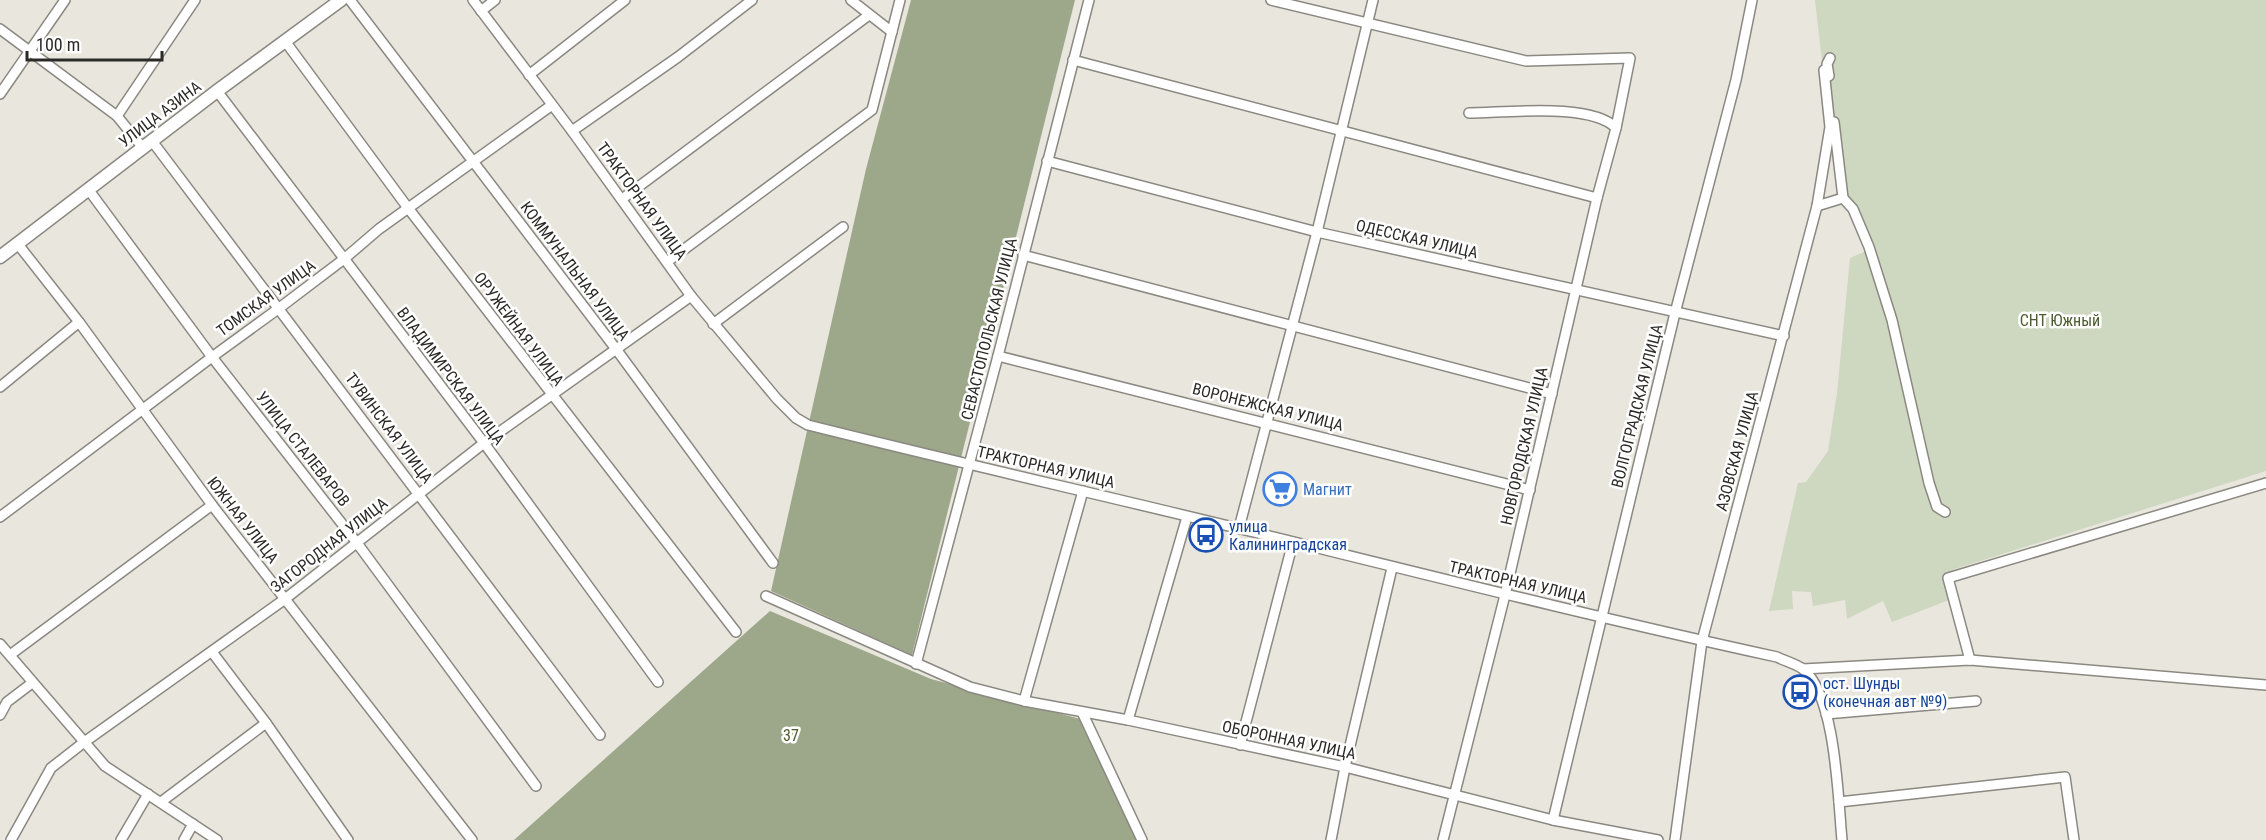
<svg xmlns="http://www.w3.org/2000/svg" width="2266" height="840" font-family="'Roboto Condensed',sans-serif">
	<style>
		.green { fill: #ced7c0 }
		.forest { fill: #9ca889 }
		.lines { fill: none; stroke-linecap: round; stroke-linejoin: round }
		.minor-casing { stroke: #8b8881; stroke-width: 12 }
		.major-casing { stroke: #8b8881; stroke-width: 15 }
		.minor { stroke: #fff; stroke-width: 9 }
		.major { stroke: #fff; stroke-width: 12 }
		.labels { text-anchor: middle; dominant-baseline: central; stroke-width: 5; stroke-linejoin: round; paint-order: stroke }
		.street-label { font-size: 16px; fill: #2b2a27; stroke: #fff }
		.park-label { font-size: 16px; fill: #4c5d2d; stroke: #fff }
		.shop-label { font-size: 16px; fill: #366cbe; stroke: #fff; text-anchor: start }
		.transit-label { font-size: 16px; fill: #164399; stroke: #fff; text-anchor: start }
	</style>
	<rect width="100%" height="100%" fill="#e9e6de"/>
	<polygon class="green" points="1815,0 2266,0 2266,471 1955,569 1946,575 1945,582 1949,600 1892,622 1883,601 1847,619 1845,600 1813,606 1811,592 1792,591 1793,609 1769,611 1798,483 1806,482 1828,451 1837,393 1850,258 1866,251 1856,217 1836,183"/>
	<g class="forest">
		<polygon points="911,0 1075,0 912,655 771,591 866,169"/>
		<polygon points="770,611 931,679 1084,720 1136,840 514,840"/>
	</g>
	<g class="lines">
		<g class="minor-casing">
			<g id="minor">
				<polyline points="350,0 616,349 773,563"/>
				<path d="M473 0 572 131 691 296 777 399 796 418 808 425C952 461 1097 494 1241 529 1420 573 1598 618 1777 657 1785 661 1796 664 1803 669 1836 696 1838 799 1842 840"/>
				<polyline points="851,0 892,32"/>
				<polyline points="1271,0 1526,61 1630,58 1616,128 1597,198 1505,595 1443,840"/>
				<polyline points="481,11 495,0"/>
				<polyline points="0,29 117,116 143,148"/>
				<polyline points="285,41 408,208 736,632"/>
				<polyline points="1073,60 1597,198"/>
				<polyline points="529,75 625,0"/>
				<polyline points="1829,76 1827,64 1830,58"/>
				<polyline points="217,91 484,443 658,682"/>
				<polyline points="0,94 65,0"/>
				<path d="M1469 113C1504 113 1591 102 1616 128"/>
				<polyline points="117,116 195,0"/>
				<polyline points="1834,122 1843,198 1853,209 1869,247 1892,320 1929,483 1937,507 1945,512"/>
				<polyline points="572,131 678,57 752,0"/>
				<polyline points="152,141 600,735"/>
				<polyline points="1047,161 1317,232 1784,336"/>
				<polyline points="88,189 212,357 357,543 536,786"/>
				<polyline points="622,199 869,15"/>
				<polyline points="1817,206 1843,198"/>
				<polyline points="17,243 79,322 212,505 472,840"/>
				<polyline points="1023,255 1552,394"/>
				<polyline points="667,262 872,110 900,0"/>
				<polyline points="713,324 843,227"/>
				<polyline points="998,356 1530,490"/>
				<polyline points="0,387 79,322"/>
				<polyline points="0,517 212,357 278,309 344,259 379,229 552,105"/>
				<polyline points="1239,528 1317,232 1373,0"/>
				<polyline points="766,596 970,687 1024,701 1128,720 1345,767 1553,820 1658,840"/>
				<polyline points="0,644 105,766 217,840"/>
				<polyline points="212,652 266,723 348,840"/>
				<polyline points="10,655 212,505"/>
				<polyline points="1970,660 1948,578 2266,483"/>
				<polyline points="916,664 998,356 1089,0"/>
				<polyline points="1803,669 1970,660 2266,685"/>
				<polyline points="1024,701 1083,491"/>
				<polyline points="1082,712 1142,840"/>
				<polyline points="1826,714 1976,701"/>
				<polyline points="0,715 7,702 32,683"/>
				<polyline points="1128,720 1187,517"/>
				<polyline points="1240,745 1293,542"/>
				<polyline points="161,802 266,723"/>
				<polyline points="1839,802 2065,777 2074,840"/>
				<polyline points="1553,820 1675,313 1736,80 1752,0"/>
				<polyline points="11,840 51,768 83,743 285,599 484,443 691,296"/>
				<polyline points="121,840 148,794"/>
				<polyline points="184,840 193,824"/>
				<polyline points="1331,840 1345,767 1392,568"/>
				<polyline points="1675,840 1702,641 1817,206 1830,127 1824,70"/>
			</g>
		</g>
		<g class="major-casing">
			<polyline id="major" points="0,257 217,91 341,0"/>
		</g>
		<use href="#minor" class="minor"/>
		<use href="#major" class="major"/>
	</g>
	<defs>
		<g id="supermarket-ring" transform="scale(1.725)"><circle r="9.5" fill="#fff" stroke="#3f7fe0" stroke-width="1.5"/><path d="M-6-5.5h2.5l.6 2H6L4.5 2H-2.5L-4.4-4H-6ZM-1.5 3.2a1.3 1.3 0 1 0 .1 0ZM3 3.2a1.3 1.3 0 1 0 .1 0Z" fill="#3f7fe0"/></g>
		<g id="bus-ring" transform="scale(1.725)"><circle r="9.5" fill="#fff" stroke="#1a4fb4" stroke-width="1.5"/><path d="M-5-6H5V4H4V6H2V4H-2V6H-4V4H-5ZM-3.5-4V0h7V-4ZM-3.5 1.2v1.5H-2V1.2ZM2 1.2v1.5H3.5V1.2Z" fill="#1a4fb4"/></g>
	</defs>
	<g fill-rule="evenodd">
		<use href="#supermarket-ring" x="1280" y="489"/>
		<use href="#bus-ring" x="1206" y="535"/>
		<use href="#bus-ring" x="1800" y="692"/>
	</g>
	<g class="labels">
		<g class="street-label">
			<text transform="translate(160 114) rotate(-37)">УЛИЦА АЗИНА</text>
			<text transform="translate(642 201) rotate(54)">ТРАКТОРНАЯ УЛИЦА</text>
			<text transform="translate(1417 239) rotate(13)">ОДЕССКАЯ УЛИЦА</text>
			<text transform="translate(575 271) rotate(53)">КОММУНАЛЬНАЯ УЛИЦА</text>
			<text transform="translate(266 298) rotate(-36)">ТОМСКАЯ УЛИЦА</text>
			<text transform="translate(519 329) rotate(53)">ОРУЖЕЙНАЯ УЛИЦА</text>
			<text transform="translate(989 329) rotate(-76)">СЕВАСТОПОЛЬСКАЯ УЛИЦА</text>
			<text transform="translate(451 376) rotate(53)">ВЛАДИМИРСКАЯ УЛИЦА</text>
			<text transform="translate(1637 406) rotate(-76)">ВОЛГОГРАДСКАЯ УЛИЦА</text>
			<text transform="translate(1268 407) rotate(14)">ВОРОНЕЖСКАЯ УЛИЦА</text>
			<text transform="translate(389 428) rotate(53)">ТУВИНСКАЯ УЛИЦА</text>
			<text transform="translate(1524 446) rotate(-77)">НОВГОРОДСКАЯ УЛИЦА</text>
			<text transform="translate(303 449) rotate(52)">УЛИЦА СТАЛЕВАРОВ</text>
			<text transform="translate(1737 451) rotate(-75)">АЗОВСКАЯ УЛИЦА</text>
			<text transform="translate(1046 467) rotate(13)">ТРАКТОРНАЯ УЛИЦА</text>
			<text transform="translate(243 520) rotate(52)">ЮЖНАЯ УЛИЦА</text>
			<text transform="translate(329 545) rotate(-38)">ЗАГОРОДНАЯ УЛИЦА</text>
			<text transform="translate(1518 582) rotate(13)">ТРАКТОРНАЯ УЛИЦА</text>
			<text transform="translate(1289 740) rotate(12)">ОБОРОННАЯ УЛИЦА</text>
		</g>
		<g class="park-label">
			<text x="2060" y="320">СНТ Южный</text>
			<text x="791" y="735">37</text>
		</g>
		<g class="shop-label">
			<text x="1303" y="489">Магнит</text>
		</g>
		<g class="transit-label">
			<text x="1229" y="526">улица<tspan x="1229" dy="18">Калининградская</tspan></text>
			<text x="1823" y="683">ост. Шунды<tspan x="1823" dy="18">(конечная авт №9)</tspan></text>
		</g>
	</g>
	<path d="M27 51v9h135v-9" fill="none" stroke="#2b2a27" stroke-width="3"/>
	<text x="36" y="51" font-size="18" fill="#2b2a27" stroke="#ffffff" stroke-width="4.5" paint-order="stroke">100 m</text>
</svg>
